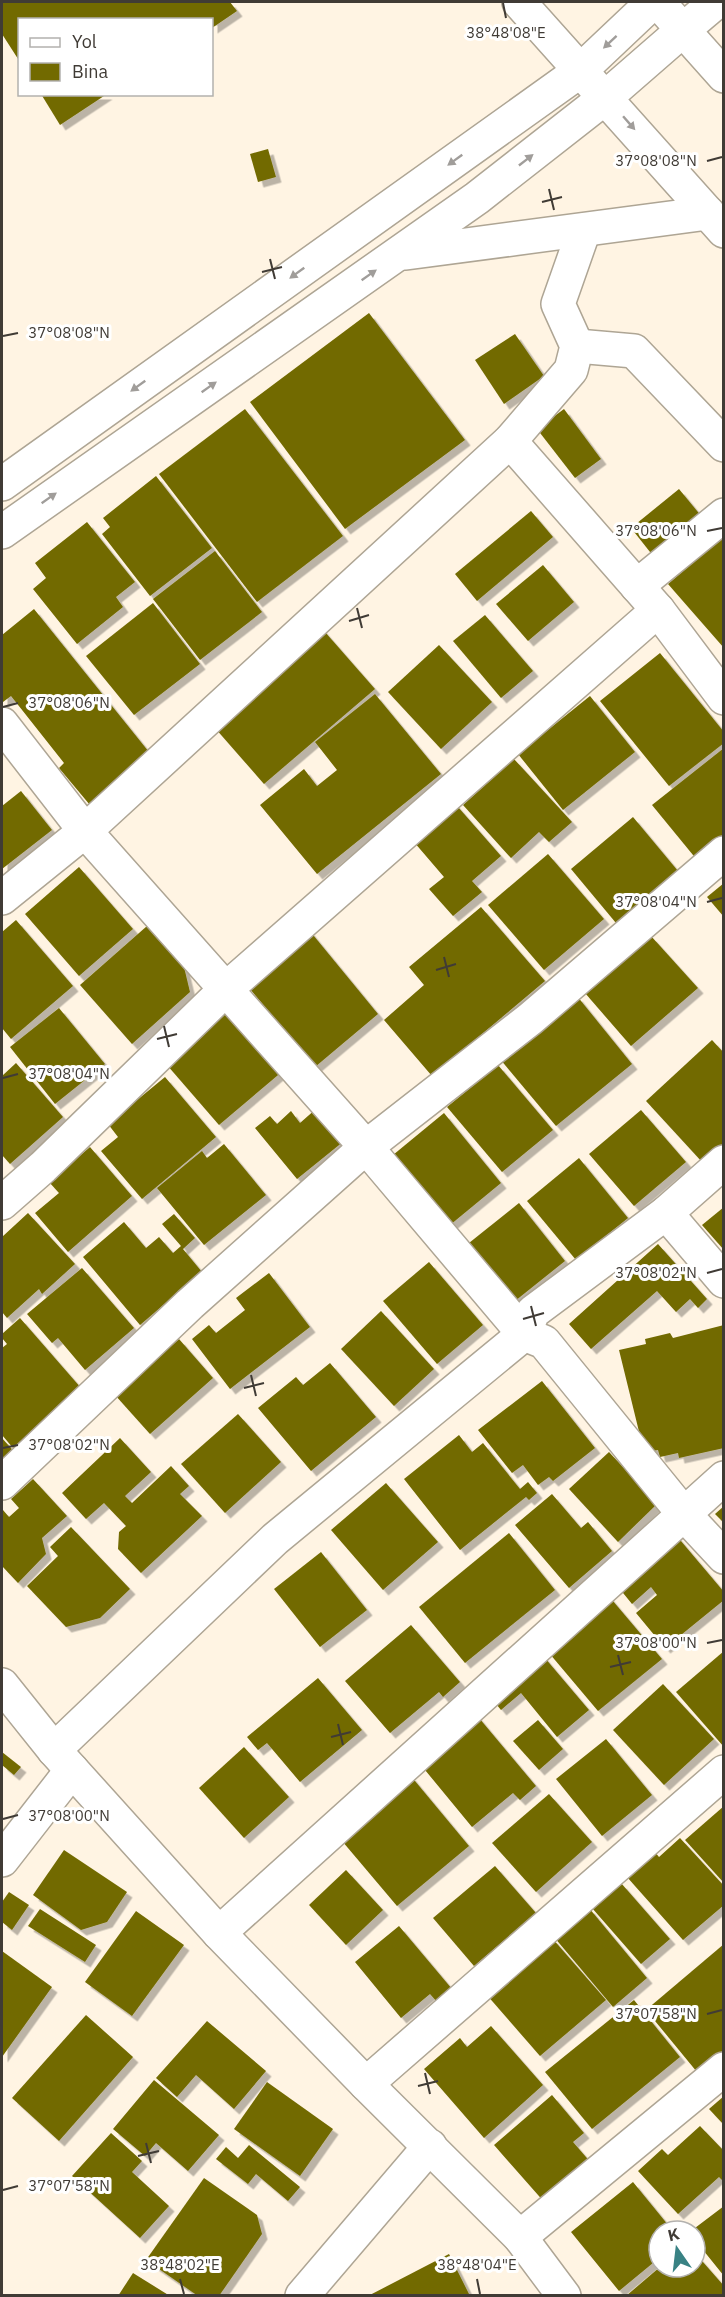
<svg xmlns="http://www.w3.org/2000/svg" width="725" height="2297" font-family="'IBM Plex Sans',sans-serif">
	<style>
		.building { fill: #726a00; filter: url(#shadow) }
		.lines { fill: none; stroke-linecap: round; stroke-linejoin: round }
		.street-casing { stroke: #aea594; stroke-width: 36 }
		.secondary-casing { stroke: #aea594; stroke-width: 36 }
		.primary-casing { stroke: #aea594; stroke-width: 36 }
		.street { stroke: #fff; stroke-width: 33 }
		.secondary { stroke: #fff; stroke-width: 33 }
		.primary { stroke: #fff; stroke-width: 33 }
		.oneway { fill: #a09d9a }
		.ticks { fill: none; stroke: #403b35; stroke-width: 2 }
		.ticks-label { font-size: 15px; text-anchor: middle; fill: #403b35; stroke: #fff; stroke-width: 6; stroke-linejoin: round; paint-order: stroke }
	</style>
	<defs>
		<filter id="shadow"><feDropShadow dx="5.5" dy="5.5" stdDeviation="0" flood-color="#0004"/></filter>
	</defs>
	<rect width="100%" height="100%" fill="#fff4e3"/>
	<g class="building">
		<polygon points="2,2 230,2 237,11 212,28 212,20 20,20 20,62 2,34"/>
		<polygon points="41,94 107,94 60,125"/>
		<polygon points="268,149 276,177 258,182 250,154"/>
		<polygon points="369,313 465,440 345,529 250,402"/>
		<polygon points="515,334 544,376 504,404 475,360"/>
		<polygon points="245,409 343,536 257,602 159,474"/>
		<polygon points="564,409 601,459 575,478 537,429"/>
		<polygon points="156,476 212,548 150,596 102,534 110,527 103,518"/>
		<polygon points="679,489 702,517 654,557 631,528"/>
		<polygon points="531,511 553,537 477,601 455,574"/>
		<polygon points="87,522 135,582 116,597 123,607 77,644 33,589 46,578 35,563"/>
		<polygon points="724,536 724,648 668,584"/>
		<polygon points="215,551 262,612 200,660 153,599"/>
		<polygon points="543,565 574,602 528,641 496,604"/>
		<polygon points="153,603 200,664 134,715 86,656"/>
		<polygon points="34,609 157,762 95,811 59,768 64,763 11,696 3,702 2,701 2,635"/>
		<polygon points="485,615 533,671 501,698 453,641"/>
		<polygon points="318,624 375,689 264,784 208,720"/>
		<polygon points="439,645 492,702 441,749 388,692"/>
		<polygon points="660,653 724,732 724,743 669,786 600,701"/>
		<polygon points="375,694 441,774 317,874 260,805 304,769 317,786 337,770 315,742"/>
		<polygon points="590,696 635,752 563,810 518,754"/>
		<polygon points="724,748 724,848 702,866 652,805"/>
		<polygon points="514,759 572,822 549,842 539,832 511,858 463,805"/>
		<polygon points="21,791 52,830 2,869 2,806"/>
		<polygon points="451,799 501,856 472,881 482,892 453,916 429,889 444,877 408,835"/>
		<polygon points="633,817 683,877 621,929 571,869"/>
		<polygon points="548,854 604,919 544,970 488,905"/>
		<polygon points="79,867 133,929 79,976 25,914"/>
		<polygon points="724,883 724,917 707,897"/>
		<polygon points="481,907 545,981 432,1076 384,1020 424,985 409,967"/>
		<polygon points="16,920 73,986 11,1039 2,1028 2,932"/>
		<polygon points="147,926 184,967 190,992 132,1044 80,985"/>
		<polygon points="309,930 378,1014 315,1067 245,983"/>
		<polygon points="651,936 698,988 631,1046 585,993"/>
		<polygon points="577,996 632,1064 556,1126 500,1059"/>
		<polygon points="228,1004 284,1070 219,1125 167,1065"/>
		<polygon points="59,1008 105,1064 55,1104 10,1047"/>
		<polygon points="712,1040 724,1053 724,1144 703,1163 646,1101"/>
		<polygon points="16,1063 63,1117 10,1164 2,1155 2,1076"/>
		<polygon points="498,1065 553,1130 502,1172 447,1107"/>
		<polygon points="165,1077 216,1137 142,1199 101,1151 118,1137 108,1124"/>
		<polygon points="317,1108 344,1141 297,1179 255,1128 270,1116 277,1124 291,1111 300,1123"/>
		<polygon points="641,1110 686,1162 634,1206 589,1154"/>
		<polygon points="444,1113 501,1183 450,1225 393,1155"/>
		<polygon points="224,1144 266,1195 204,1245 157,1188 202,1151 207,1158"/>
		<polygon points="90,1147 132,1196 68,1252 35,1213 59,1193 49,1182"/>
		<polygon points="579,1158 628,1218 576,1260 527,1201"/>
		<polygon points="519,1203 565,1261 515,1301 469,1243"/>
		<polygon points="724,1207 724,1250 702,1225"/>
		<polygon points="28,1213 75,1264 42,1294 39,1289 7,1318 2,1312 2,1237"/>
		<polygon points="174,1214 195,1238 183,1249 202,1272 140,1325 83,1257 124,1222 146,1248 159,1237 173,1253 181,1246 162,1224"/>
		<polygon points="658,1244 707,1299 698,1308 690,1299 676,1312 657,1291 591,1349 569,1324"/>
		<polygon points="429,1262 483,1325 437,1364 383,1301"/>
		<polygon points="82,1268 134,1328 85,1370 58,1338 52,1343 27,1314"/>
		<polygon points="269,1273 310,1327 230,1389 192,1339 209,1325 216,1333 245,1310 236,1298"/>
		<polygon points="381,1311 434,1369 394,1406 341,1349"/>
		<polygon points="20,1318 88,1396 19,1455 2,1435 2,1348 7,1344 2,1338 2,1334"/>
		<polygon points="724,1325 724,1448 679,1458 678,1453 660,1457 658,1450 644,1452 619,1350 646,1344 645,1339 670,1333 673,1338"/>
		<polygon points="179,1339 213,1378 150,1434 115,1395"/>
		<polygon points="330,1363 376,1417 311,1471 258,1408 296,1377 303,1385"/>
		<polygon points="542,1381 595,1448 553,1481 549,1477 538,1485 523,1465 512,1473 478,1430"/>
		<polygon points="238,1414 281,1462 225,1513 181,1464"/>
		<polygon points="459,1435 472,1452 483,1443 520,1489 528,1482 537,1493 529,1500 526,1497 460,1550 404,1479"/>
		<polygon points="2,1438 17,1455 2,1469"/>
		<polygon points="120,1438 151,1472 125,1496 132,1503 171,1466 189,1486 180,1494 202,1516 141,1573 118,1549 119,1532 126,1526 104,1503 86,1519 62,1493"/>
		<polygon points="609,1452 657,1504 618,1542 569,1489"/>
		<polygon points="33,1479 67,1516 42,1538 46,1554 18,1583 2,1566 2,1511 3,1510 9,1517 19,1508 11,1499"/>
		<polygon points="386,1483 438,1542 383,1590 331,1530"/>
		<polygon points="552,1494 581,1528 588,1522 612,1551 569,1588 515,1525"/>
		<polygon points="724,1506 724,1523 715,1514"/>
		<polygon points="71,1527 130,1589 100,1618 66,1627 27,1586 58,1556 50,1547"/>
		<polygon points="509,1533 555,1590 465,1663 419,1607"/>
		<polygon points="675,1534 724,1592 724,1600 665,1648 636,1613 657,1595 651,1587 632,1604 615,1583"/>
		<polygon points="321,1552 367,1610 320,1647 274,1589"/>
		<polygon points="607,1594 662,1659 598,1711 544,1647"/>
		<polygon points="411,1625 460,1682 443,1697 439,1692 390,1733 345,1681"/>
		<polygon points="539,1651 589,1710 557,1737 521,1693 501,1710 488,1694"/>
		<polygon points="724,1651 724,1747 676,1692"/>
		<polygon points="318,1678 362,1730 300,1782 267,1743 258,1750 247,1737"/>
		<polygon points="663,1684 714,1739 664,1785 613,1730"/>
		<polygon points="474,1712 536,1786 520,1800 513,1793 472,1827 416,1759"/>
		<polygon points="538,1720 563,1749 539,1770 513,1741"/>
		<polygon points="606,1739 652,1795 602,1836 556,1779"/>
		<polygon points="244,1747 289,1797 244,1838 199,1788"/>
		<polygon points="2,1752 21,1767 14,1775 2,1765"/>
		<polygon points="410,1775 469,1846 397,1906 337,1835"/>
		<polygon points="549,1794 592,1842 536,1892 492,1843"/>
		<polygon points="724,1806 724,1883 685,1840"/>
		<polygon points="680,1838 724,1886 724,1905 683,1940 627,1877 655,1852 659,1857"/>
		<polygon points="64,1850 127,1892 107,1922 81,1930 33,1895"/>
		<polygon points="495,1866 536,1913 474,1966 433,1918"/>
		<polygon points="346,1870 383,1910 346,1945 309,1905"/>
		<polygon points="621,1883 670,1939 641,1964 592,1908"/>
		<polygon points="9,1892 29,1905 12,1930 2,1922 2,1902"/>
		<polygon points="589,1908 647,1978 613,2007 554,1937"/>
		<polygon points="40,1909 96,1945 85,1962 28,1926"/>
		<polygon points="136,1911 184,1945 132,2016 85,1982"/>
		<polygon points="399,1926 452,1989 437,2002 430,1994 401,2018 355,1962"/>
		<polygon points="552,1938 606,2000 540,2056 486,1994"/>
		<polygon points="724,1944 724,2051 697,2072 646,2010"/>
		<polygon points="2,1951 52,1987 2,2057"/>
		<polygon points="634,2000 680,2057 592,2129 545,2072"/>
		<polygon points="86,2015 133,2057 59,2141 12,2098"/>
		<polygon points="207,2021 266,2071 234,2109 196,2075 177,2097 156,2078"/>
		<polygon points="491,2026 543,2085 484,2138 424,2069 460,2038 467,2047"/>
		<polygon points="154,2080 219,2135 188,2171 156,2143 145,2156 113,2129"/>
		<polygon points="267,2082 333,2129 300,2176 234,2129"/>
		<polygon points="552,2095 584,2133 573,2142 592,2164 546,2204 494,2145"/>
		<polygon points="724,2096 724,2125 709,2109"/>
		<polygon points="700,2126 724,2151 724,2182 719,2177 678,2214 638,2171 662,2149 668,2155"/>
		<polygon points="111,2133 142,2161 132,2172 169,2206 140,2238 72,2176"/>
		<polygon points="249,2145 300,2187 288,2201 256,2174 248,2184 216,2159 226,2147 238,2158"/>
		<polygon points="204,2178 257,2215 262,2234 219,2296 198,2296 146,2260"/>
		<polygon points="633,2182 673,2231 659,2231 659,2258 619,2291 571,2232"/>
		<polygon points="724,2206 724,2276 695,2240 695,2231 691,2231"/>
		<polygon points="695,2253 724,2286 724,2296 626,2296 660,2267 695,2267"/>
		<polygon points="449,2254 470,2296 368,2296"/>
		<polygon points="133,2273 170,2296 118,2296"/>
	</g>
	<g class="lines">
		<g class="street-casing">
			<g id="street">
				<polyline points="683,30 716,2"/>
				<polyline points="584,230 558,304 577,346 571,370 510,441 85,831 366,1147 524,1334 544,1342 683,1513 724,1557"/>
				<polyline points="577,346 634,351 724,445"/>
				<polyline points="637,586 724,515"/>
				<polyline points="658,610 724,698"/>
				<polyline points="2,724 85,831 2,898"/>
				<polyline points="2,1203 43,1167 226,989 658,610 510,441"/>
				<polyline points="666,1213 724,1281"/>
				<polyline points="2,1483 190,1304 366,1147 530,1019 724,853"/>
				<polyline points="54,1750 275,1539 524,1334 533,1312 666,1213 724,1162"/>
				<polyline points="2,1860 72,1770"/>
				<polyline points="219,1933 724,1478"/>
				<polyline points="366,2084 724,1772"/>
				<polyline points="520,2237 724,2069"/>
				<polyline points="302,2296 430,2146"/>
			</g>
		</g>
		<g class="secondary-casing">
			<g id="secondary">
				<polyline points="406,253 708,213"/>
				<polyline points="2,484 580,71 653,2"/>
				<polyline points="2,532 477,198 606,97 683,30"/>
				<polyline points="2,1685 54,1750 219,1933 366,2084 520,2237 564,2296"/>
			</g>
		</g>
		<g class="primary-casing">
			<g id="primary">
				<polyline points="519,2 724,231"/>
				<polyline points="658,2 724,76"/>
			</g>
		</g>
		<use href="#street" class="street"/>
		<use href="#secondary" class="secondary"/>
		<use href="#primary" class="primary"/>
	</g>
	<defs><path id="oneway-solid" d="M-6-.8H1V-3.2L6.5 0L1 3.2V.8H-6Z" transform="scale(1.5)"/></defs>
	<g class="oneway">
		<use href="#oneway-solid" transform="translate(610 42) rotate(137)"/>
		<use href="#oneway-solid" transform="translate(629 123) rotate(49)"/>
		<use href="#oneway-solid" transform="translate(455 160) rotate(144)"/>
		<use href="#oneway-solid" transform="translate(526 160) rotate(-38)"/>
		<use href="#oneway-solid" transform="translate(297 273) rotate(144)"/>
		<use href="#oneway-solid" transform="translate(369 275) rotate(-35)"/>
		<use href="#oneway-solid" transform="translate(138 386) rotate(144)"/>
		<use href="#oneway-solid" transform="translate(209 387) rotate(-35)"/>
		<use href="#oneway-solid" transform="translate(49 498) rotate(-35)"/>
	</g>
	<path class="ticks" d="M503 3 506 18M707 161 722 157M549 189 554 210M542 202 562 197M270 259 275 279M262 272 282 267M3 336 18 333M707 531 722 528M357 608 362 628M349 621 369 615M3 707 18 703M707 902 722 898M444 957 449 977M436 970 456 964M164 1026 169 1047M157 1039 177 1034M3 1078 18 1074M707 1273 722 1269M531 1306 536 1326M523 1319 544 1313M251 1375 256 1396M244 1388 264 1383M3 1448 18 1445M707 1643 722 1640M618 1655 623 1675M610 1667 631 1662M338 1724 343 1745M331 1737 351 1732M3 1819 18 1815M707 2014 722 2010M425 2073 430 2094M418 2086 438 2081M146 2143 151 2163M138 2156 159 2151M3 2190 18 2186M180 2279 184 2294M477 2279 480 2294"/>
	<g class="ticks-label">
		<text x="506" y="38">38°48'08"E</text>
		<text x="656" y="166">37°08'08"N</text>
		<text x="69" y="338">37°08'08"N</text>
		<text x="656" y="536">37°08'06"N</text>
		<text x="69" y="708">37°08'06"N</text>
		<text x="656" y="907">37°08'04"N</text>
		<text x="69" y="1079">37°08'04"N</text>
		<text x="656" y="1278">37°08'02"N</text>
		<text x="69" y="1450">37°08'02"N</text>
		<text x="656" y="1648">37°08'00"N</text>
		<text x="69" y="1821">37°08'00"N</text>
		<text x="656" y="2019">37°07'58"N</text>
		<text x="69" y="2191">37°07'58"N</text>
		<text x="180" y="2270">38°48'02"E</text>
		<text x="477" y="2270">38°48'04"E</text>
	</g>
	<rect width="725" height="2297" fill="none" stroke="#403b35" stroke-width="6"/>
	<rect x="18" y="18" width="195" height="78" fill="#ffffff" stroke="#b3b1ae" stroke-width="1.5"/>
	<rect x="30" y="38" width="30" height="9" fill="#ffffff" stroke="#b3b1ae" stroke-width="1.5"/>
	<text x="72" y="48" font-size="18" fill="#403b35">Yol</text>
	<rect x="30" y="63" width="30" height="18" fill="#726a00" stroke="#b3b1ae" stroke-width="1.5"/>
	<text x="72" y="78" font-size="18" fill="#403b35">Bina</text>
	<g transform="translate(677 2249) rotate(346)"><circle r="28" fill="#ffffff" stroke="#b3b1ae" stroke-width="1.5"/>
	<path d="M0-4.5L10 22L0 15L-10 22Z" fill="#398284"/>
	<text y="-9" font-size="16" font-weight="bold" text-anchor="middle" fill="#403b35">K</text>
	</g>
</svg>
